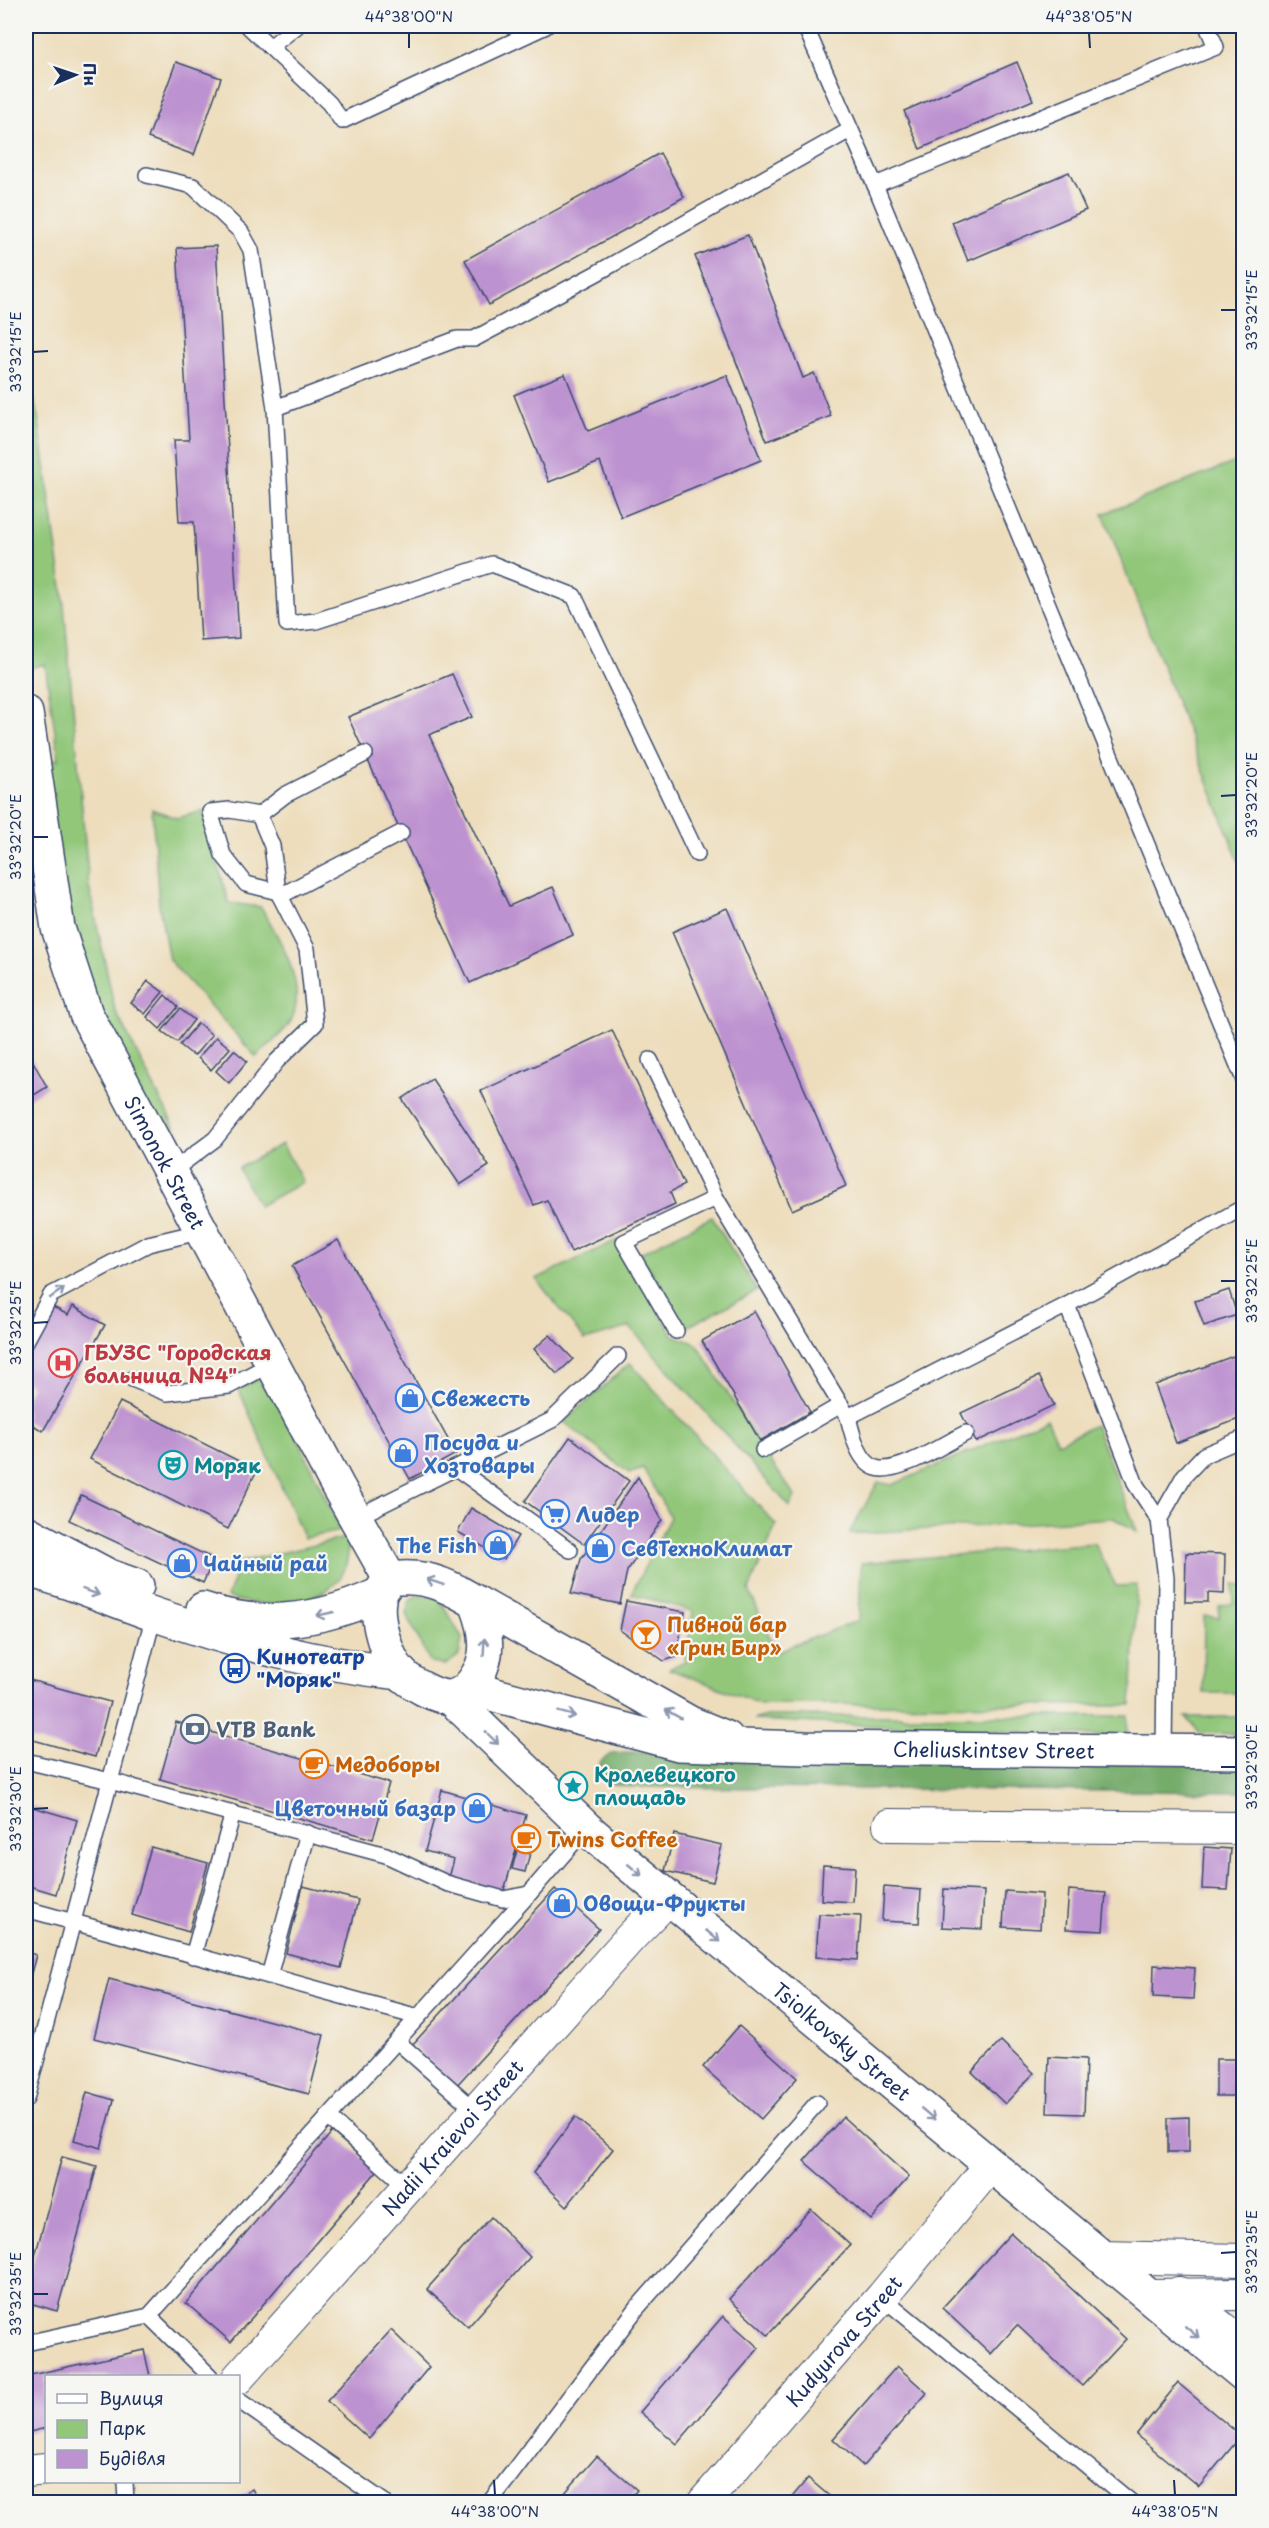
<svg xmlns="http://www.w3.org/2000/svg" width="1269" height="2528" font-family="'Playpen Sans',sans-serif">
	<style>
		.green { fill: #92c77a; stroke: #567b6c; stroke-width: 1.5 }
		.forest { fill: #75ac6a; stroke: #486e64; stroke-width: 1.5 }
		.building { fill: #bd92d0 }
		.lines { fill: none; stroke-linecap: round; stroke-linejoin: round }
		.lane-casing { stroke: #3a496c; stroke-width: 18 }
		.street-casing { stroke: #3a496c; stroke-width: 34 }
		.secondary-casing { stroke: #3a496c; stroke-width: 36 }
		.lane { stroke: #fff; stroke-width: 15 }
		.street { stroke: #fff; stroke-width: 32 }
		.secondary { stroke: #fff; stroke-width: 33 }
		.oneway { stroke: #8d97ae }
		.ticks { fill: none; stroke: #1b2f5e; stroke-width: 2 }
		.labels { text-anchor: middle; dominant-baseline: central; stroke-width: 4.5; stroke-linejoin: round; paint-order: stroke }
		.street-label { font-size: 20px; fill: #1b2f5e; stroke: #f6f6f2 }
		.health-label { font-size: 20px; font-weight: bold; fill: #be3a42; stroke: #f6f6f2; text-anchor: start }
		.shop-label { font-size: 20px; font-weight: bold; fill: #366cbe; stroke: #f6f6f2; text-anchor: start }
		.culture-label { font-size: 20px; font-weight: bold; fill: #0d838f; stroke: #f6f6f2; text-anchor: start }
		.food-label { font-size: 20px; font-weight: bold; fill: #c56008; stroke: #f6f6f2; text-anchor: start }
		.transit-label { font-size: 20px; font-weight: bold; fill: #164399; stroke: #f6f6f2; text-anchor: start }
		.service-label { font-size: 20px; font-weight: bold; fill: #4e5e75; stroke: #f6f6f2; text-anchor: start }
		.neatline { fill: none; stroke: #1b2f5e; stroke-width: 2 }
		.ticks-label { font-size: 15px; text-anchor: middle; fill: #1b2f5e }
	</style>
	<rect width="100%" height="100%" fill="#f6f6f2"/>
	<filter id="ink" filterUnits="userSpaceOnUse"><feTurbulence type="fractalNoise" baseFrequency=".0167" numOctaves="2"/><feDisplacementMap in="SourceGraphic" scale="12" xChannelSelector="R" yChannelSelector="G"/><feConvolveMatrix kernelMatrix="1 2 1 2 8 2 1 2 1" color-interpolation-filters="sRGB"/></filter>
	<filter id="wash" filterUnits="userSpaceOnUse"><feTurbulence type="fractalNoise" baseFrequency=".008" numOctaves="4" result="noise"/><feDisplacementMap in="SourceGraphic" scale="24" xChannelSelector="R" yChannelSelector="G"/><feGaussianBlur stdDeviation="1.35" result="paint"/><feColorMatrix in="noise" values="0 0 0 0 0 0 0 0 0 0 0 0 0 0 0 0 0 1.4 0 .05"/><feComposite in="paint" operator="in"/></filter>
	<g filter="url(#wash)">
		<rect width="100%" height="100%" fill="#edddbc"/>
		<g class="green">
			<polygon points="26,366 39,422 63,594 89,887 115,1010 186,1150 172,1160 92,1012 38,763 59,759 45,664 26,669"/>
			<polygon points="1243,459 1243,872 1103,514"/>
			<path d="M152 809 177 818 203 811 229 903 261 907C279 937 311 990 289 1024 281 1036 266 1047 256 1057L169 960 159 905Z"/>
			<polygon points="282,1144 303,1182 259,1206 238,1168"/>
			<polygon points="712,1217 757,1291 683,1329 640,1253"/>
			<polygon points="617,1240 673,1335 697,1344 763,1450 795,1496 790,1507 630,1327 585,1340 536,1279"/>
			<polygon points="630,1363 776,1525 749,1590 776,1652 859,1620 861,1563 1094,1543 1116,1586 1137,1585 1131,1705 761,1704 669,1669 685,1661 693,1611 631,1594 670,1517 643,1468 629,1473 564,1422"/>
			<polygon points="268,1375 341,1531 304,1538 238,1388"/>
			<polygon points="1047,1418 1058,1443 1095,1425 1137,1531 1113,1518 849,1534 878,1482 892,1485"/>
			<path d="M346 1538C362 1604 270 1613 227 1597L240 1562Z"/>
			<polygon points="1233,1585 1243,1586 1243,1693 1203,1693 1204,1616 1219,1618 1219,1606 1234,1603"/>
			<polygon points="417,1595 439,1598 462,1638 459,1655 446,1665 431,1663 406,1614 409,1601"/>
			<polygon points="766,1716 1128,1716 1127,1737 753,1720"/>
			<polygon points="1186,1717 1243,1717 1243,1734 1200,1733"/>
		</g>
		<polygon class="forest" points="626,1752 1243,1762 1244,1792 629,1787 613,1784 602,1776 600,1762 612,1753"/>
		<g id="blocks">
			<g class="building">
				<polygon points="176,62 221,78 194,155 148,138"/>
				<polygon points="1017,62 1033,100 920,149 904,111"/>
				<polygon points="660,153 684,197 489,305 465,260"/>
				<polygon points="1069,172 1086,210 968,261 952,222"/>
				<polygon points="748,235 803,378 814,373 831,416 767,441 695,256"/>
				<polygon points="216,246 239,638 201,641 194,522 179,522 174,440 189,440 177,248"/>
				<polygon points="565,374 588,431 727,375 761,460 621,517 600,462 549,482 514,395"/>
				<polygon points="452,674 472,717 429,735 509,906 553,887 573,935 470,983 348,717"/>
				<polygon points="727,908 846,1186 792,1210 672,932"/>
				<polygon points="148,981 163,992 145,1014 131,1003"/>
				<polygon points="165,995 178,1007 160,1029 147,1017"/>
				<polygon points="180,1009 194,1020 177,1042 162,1031"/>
				<polygon points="198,1023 212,1035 194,1056 180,1045"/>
				<polygon points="612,1030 684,1185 670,1192 675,1204 571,1252 547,1200 534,1205 481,1091"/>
				<polygon points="216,1037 230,1048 211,1070 198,1058"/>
				<polygon points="26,1049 47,1087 26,1100"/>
				<polygon points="234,1050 247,1061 229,1083 216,1071"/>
				<polygon points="432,1079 489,1166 460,1185 402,1099"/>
				<polygon points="338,1240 456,1454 410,1479 292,1266"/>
				<polygon points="1229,1290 1237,1315 1204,1326 1195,1301"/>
				<polygon points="73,1306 105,1325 43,1431 26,1421 26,1397 32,1386 26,1382 26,1354 53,1307 68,1315"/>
				<polygon points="754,1311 810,1412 760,1441 702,1341"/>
				<polygon points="550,1335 573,1359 557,1374 534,1349"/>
				<polygon points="1244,1352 1244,1417 1176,1443 1155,1385"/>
				<polygon points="1039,1376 1054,1405 976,1442 961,1413"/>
				<polygon points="120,1402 257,1470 228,1529 90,1459"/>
				<polygon points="570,1437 629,1481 584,1544 525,1501"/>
				<polygon points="638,1477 662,1520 627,1571 620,1604 571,1594 581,1559"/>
				<polygon points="81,1495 214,1559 203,1583 69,1520"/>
				<polygon points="471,1508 518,1536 504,1559 458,1532"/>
				<polygon points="1186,1553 1225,1554 1224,1594 1208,1593 1208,1602 1185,1602"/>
				<polygon points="626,1601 685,1612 676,1657 664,1661 620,1630"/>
				<polygon points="26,1679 110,1702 95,1757 26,1738"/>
				<polygon points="176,1722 389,1783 373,1839 160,1779"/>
				<polygon points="442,1790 526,1815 503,1894 449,1878 454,1859 425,1851"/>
				<polygon points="26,1805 77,1820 56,1894 26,1885"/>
				<polygon points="674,1834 722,1845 713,1882 665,1871"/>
				<polygon points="521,1835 534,1838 525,1872 512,1869"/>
				<polygon points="151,1847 208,1863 189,1932 132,1915"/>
				<polygon points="1204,1847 1231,1849 1228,1890 1202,1889"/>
				<polygon points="823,1865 855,1867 853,1902 821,1900"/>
				<polygon points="303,1886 358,1900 341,1968 286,1953"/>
				<polygon points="884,1887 921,1890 919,1923 882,1921"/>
				<polygon points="555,1889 599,1929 456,2086 412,2045"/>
				<polygon points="944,1889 984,1891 982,1929 942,1927"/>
				<polygon points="1069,1890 1106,1893 1103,1931 1066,1929"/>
				<polygon points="1005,1891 1042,1894 1040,1929 1003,1927"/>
				<polygon points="819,1914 861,1916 858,1960 816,1957"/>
				<polygon points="26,1952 36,1955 26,1992"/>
				<polygon points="1154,1965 1195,1968 1193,1999 1153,1997"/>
				<polygon points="109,1979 324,2035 309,2094 94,2038"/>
				<polygon points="739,2026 797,2078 761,2119 703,2067"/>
				<polygon points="1001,2041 1034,2073 1005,2104 972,2072"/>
				<polygon points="1049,2057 1086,2059 1084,2114 1047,2113"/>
				<rect x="1216" y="2059" width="28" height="37"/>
				<polygon points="87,2092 114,2100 101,2148 74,2140"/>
				<polygon points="575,2117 613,2149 567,2206 533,2173"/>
				<polygon points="843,2117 909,2177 871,2220 804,2161"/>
				<polygon points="1189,2117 1189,2152 1168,2152 1168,2118"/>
				<polygon points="332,2132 377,2171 231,2342 186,2303"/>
				<polygon points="62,2157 97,2166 57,2311 26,2302 26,2289"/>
				<polygon points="811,2209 850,2245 768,2335 729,2299"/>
				<polygon points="491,2217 530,2257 468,2327 427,2289"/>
				<polygon points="1011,2233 1126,2339 1082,2386 1017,2325 991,2354 942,2308"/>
				<polygon points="723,2316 759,2348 677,2444 640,2412"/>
				<polygon points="391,2330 429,2367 369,2439 327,2401"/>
				<polygon points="144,2350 150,2376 46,2376 46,2428 26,2433 26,2376"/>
				<polygon points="897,2366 927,2393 863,2466 833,2439"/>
				<polygon points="1178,2383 1241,2436 1199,2487 1136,2435"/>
				<polygon points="597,2456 637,2490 626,2502 557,2502"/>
				<polygon points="808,2478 834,2500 832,2502 788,2502"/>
				<polygon points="252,2489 260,2502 229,2502"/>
			</g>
		</g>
	</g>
	<g filter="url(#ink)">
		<use href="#blocks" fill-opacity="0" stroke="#3a496c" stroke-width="1.5"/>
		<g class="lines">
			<g class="lane-casing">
				<g id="lane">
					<polyline points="248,26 329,103 342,121 546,26"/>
					<polyline points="805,26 875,185 1244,1080"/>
					<polyline points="270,47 297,26"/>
					<polyline points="147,175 193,186 241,232 251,250 275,408"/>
					<polyline points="875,185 1216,47 1207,26"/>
					<polyline points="259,815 285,795 365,754"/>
					<polyline points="697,854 574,596 492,564 316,621 287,624 275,408 457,339 474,339 597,273 850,130"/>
					<polyline points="280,896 401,833"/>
					<polyline points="650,1060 716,1198"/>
					<polyline points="171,1172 215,1139 277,1061 315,1024 307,949 278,892 246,884 223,855 210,812 230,810 259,815 272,846 278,892"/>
					<polyline points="1067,1305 1244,1207"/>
					<polyline points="676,1331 624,1242 716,1198 848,1417 1067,1305 1136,1485 1159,1520 1166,1578 1164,1752"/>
					<polyline points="26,1341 51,1295 148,1244 203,1231"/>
					<polyline points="132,1379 167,1393 229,1386 273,1363"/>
					<path d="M848 1417C852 1433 858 1462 876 1468 897 1475 946 1443 966 1433"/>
					<polyline points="763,1450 841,1405"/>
					<polyline points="456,1468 570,1550"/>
					<polyline points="355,1518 552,1420 618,1356"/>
					<polyline points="1159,1520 1184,1476 1204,1455 1244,1438"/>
					<polyline points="26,1761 110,1781 386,1855 446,1883 503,1899 529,1894"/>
					<polyline points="26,1909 418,2017"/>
					<polyline points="193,1956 233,1813"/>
					<polyline points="269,1976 308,1833"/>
					<polyline points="397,2041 476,2111"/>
					<polyline points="26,2099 154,1615"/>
					<polyline points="328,2117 409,2188"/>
					<polyline points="882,2297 1131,2502"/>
					<polyline points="149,2316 210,2376"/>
					<polyline points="26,2343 149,2316 529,1894 586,1828"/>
					<polyline points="238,2400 384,2502"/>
					<polyline points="125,2482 126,2502"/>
					<polyline points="490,2502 637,2308 817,2103"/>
				</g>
			</g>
			<g class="street-casing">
				<g id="street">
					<polyline points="889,1825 1244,1828"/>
					<polyline points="1100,2257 1244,2260"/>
					<polyline points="1179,2293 1244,2346"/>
					<polyline points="1148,2295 1244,2294"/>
					<path id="s1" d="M238 2378 630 1938 668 1899"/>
					<polyline points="26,2471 46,2469"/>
					<path id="s2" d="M704 2502 882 2297 990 2166"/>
				</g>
			</g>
			<g class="secondary-casing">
				<g id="secondary">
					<path id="s3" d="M26 713 58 928 86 1014 337 1485 390 1579"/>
					<polyline points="26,1532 109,1576 137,1586"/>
					<path d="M26 1570C70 1580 113 1601 156 1615 236 1642 317 1665 401 1673"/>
					<path d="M476 1603C485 1625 491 1653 478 1674 472 1685 464 1695 450 1697 437 1698 410 1683 401 1673 386 1657 374 1617 380 1595 381 1590 387 1584 390 1579 415 1575 435 1580 458 1592L690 1723 727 1738"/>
					<path d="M203 1609C263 1630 324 1620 380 1594"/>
					<path id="s4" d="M469 1688 679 1744 805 1748 1244 1752"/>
					<path id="s5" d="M450 1697 586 1828 621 1858 1244 2375"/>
				</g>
			</g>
			<use href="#lane" class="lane"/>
			<use href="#street" class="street"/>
			<use href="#secondary" class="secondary"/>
		</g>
		<defs><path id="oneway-shaft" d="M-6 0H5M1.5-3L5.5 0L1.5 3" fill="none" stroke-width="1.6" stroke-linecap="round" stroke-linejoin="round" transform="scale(1.5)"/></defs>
		<g class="oneway">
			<use href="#oneway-shaft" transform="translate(57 1293) rotate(-35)"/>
			<use href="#oneway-shaft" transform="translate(435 1582) rotate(-162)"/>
			<use href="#oneway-shaft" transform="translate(91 1592) rotate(19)"/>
			<use href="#oneway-shaft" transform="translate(325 1614) rotate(167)"/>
			<use href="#oneway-shaft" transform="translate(484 1647) rotate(-87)"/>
			<use href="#oneway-shaft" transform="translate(567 1714) rotate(15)"/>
			<use href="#oneway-shaft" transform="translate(673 1714) rotate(-151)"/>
			<use href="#oneway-shaft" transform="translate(492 1738) rotate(44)"/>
			<use href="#oneway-shaft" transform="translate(635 1870) rotate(40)"/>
			<use href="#oneway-shaft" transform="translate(713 1936) rotate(40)"/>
			<use href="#oneway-shaft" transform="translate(928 2114) rotate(40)"/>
			<use href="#oneway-shaft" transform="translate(1192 2332) rotate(40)"/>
		</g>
	</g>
	<path class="ticks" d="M409 33V48M1089 33 1090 48M1221 310H1236M33 352 48 351M1221 796 1236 795M33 837H48M1221 1281H1236M33 1323 48 1322M1221 1767H1236M33 1809 48 1808M1221 2253 1236 2252M33 2294H48M494 2480 495 2495M1174 2480 1175 2495"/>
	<defs>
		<g id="hospital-ring" transform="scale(1.5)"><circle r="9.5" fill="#f6f6f2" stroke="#e0444e" stroke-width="1.5"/><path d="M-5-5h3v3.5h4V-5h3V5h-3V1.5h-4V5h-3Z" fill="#e0444e"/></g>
		<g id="shop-ring" transform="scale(1.5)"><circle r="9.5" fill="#f6f6f2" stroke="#3f7fe0" stroke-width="1.5"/><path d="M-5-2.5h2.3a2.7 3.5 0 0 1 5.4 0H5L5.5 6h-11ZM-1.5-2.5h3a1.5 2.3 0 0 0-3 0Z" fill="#3f7fe0"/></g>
		<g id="theatre-ring" transform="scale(1.5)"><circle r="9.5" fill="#f6f6f2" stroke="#0f9aa8" stroke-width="1.5"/><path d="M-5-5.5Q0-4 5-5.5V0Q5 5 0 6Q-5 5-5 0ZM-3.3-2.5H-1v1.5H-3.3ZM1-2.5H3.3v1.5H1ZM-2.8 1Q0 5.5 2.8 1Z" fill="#0f9aa8"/></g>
		<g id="supermarket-ring" transform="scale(1.5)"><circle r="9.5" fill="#f6f6f2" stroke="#3f7fe0" stroke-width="1.5"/><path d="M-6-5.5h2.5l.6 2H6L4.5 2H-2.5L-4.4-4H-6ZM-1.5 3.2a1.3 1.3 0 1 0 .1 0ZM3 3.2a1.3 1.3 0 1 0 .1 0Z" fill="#3f7fe0"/></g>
		<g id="bar-ring" transform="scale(1.5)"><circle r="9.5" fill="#f6f6f2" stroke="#e8710a" stroke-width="1.5"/><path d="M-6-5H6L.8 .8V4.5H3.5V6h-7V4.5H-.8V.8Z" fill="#e8710a"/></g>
		<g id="bus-ring" transform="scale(1.5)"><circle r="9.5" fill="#f6f6f2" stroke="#1a4fb4" stroke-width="1.5"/><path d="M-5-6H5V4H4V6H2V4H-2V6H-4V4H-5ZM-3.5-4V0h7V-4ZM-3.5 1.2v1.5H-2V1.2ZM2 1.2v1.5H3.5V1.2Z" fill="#1a4fb4"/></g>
		<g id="bank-ring" transform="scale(1.5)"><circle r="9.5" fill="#f6f6f2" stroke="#5c6f8a" stroke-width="1.5"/><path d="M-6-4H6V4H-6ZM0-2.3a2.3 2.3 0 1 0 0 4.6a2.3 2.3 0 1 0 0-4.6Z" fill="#5c6f8a"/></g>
		<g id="cafe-ring" transform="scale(1.5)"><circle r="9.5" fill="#f6f6f2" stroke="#e8710a" stroke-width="1.5"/><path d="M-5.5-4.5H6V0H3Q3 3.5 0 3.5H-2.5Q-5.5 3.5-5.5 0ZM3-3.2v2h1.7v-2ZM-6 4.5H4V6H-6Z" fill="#e8710a"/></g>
		<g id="sight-ring" transform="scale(1.5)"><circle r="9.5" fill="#f6f6f2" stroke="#0f9aa8" stroke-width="1.5"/><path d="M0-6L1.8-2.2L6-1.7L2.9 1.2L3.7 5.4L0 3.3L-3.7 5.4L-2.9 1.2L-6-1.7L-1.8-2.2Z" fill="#0f9aa8"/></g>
	</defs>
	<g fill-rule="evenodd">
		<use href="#hospital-ring" x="63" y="1363"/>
		<use href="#shop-ring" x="410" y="1398"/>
		<use href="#shop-ring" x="403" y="1453"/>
		<use href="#theatre-ring" x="173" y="1465"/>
		<use href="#supermarket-ring" x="555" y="1514"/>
		<use href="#shop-ring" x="498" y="1545"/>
		<use href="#shop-ring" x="600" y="1548"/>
		<use href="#shop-ring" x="182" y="1563"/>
		<use href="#bar-ring" x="646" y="1635"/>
		<use href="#bus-ring" x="235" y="1668"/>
		<use href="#bank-ring" x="195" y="1729"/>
		<use href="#cafe-ring" x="314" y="1764"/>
		<use href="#sight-ring" x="573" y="1786"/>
		<use href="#shop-ring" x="477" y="1808"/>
		<use href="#cafe-ring" x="526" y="1839"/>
		<use href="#shop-ring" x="562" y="1903"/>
	</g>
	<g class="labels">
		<g class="street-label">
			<text stroke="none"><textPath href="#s3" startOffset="476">Simonok Street</textPath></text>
			<text stroke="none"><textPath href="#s4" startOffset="532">Cheliuskintsev Street</textPath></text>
			<text stroke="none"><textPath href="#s5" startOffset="522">Tsiolkovsky Street</textPath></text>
			<text stroke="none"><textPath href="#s1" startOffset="322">Nadii Kraievoi Street</textPath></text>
			<text stroke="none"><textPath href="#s2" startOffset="213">Kudyurova Street</textPath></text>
		</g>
		<g class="health-label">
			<text x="84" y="1352">ГБУЗС "Городская<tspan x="84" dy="23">больница №4"</tspan></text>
		</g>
		<g class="shop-label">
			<text x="431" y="1398">Свежесть</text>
			<text x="424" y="1442">Посуда и<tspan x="424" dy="23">Хозтовары</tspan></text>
			<text x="576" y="1514">Лидер</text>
			<text x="477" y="1545" text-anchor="end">The Fish</text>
			<text x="621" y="1548">СевТехноКлимат</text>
			<text x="203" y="1563">Чайный рай</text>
			<text x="456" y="1808" text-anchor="end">Цветочный базар</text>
			<text x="583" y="1903">Овощи-Фрукты</text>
		</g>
		<g class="culture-label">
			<text x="194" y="1465">Моряк</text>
			<text x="594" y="1774">Кролевецкого<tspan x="594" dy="23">площадь</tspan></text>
		</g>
		<g class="food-label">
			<text x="667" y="1624">Пивной бар<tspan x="667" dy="23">«Грин Бир»</tspan></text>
			<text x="335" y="1764">Медоборы</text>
			<text x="547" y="1839">Twins Coffee</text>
		</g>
		<g class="transit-label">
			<text x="256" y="1656">Кинотеатр<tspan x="256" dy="23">"Моряк"</tspan></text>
		</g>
		<g class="service-label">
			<text x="216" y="1729">VTB Bank</text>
		</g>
	</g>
	<rect width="1269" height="2528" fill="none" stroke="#f6f6f2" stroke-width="66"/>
	<rect x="45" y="2375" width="195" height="108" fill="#f6f6f2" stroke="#9ea6b7" stroke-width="1.5"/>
	<rect x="57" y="2394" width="30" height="9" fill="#ffffff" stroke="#9ea6b7" stroke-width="1.5"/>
	<text x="99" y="2405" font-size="18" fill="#1b2f5e">Вулиця</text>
	<rect x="57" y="2420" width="30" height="18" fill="#92c77a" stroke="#9ea6b7" stroke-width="1.5"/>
	<text x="99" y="2435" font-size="18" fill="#1b2f5e">Парк</text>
	<rect x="57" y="2450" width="30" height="18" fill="#bd92d0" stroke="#9ea6b7" stroke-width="1.5"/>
	<text x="99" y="2465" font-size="18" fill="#1b2f5e">Будівля</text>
	<g transform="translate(75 75) rotate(88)" stroke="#f6f6f2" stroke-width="4.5" paint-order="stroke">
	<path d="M0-4.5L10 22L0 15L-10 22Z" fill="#1b2f5e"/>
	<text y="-9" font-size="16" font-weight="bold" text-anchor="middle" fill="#1b2f5e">Пн</text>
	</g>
	<rect x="33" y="33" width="1203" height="2462" class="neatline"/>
	<g class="ticks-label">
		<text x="409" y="22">44°38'00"N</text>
		<text x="1089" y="22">44°38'05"N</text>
		<text transform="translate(1252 310) rotate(-90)" y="5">33°32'15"E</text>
		<text transform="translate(16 352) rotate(-90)" y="5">33°32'15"E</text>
		<text transform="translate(1252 795) rotate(-90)" y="5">33°32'20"E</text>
		<text transform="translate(16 837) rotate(-90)" y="5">33°32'20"E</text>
		<text transform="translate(1252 1281) rotate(-90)" y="5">33°32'25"E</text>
		<text transform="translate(16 1323) rotate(-90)" y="5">33°32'25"E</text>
		<text transform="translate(1252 1767) rotate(-90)" y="5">33°32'30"E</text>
		<text transform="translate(16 1809) rotate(-90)" y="5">33°32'30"E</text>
		<text transform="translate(1252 2252) rotate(-90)" y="5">33°32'35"E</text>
		<text transform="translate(16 2294) rotate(-90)" y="5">33°32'35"E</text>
		<text x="495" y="2517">44°38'00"N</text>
		<text x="1175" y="2517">44°38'05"N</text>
	</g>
</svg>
